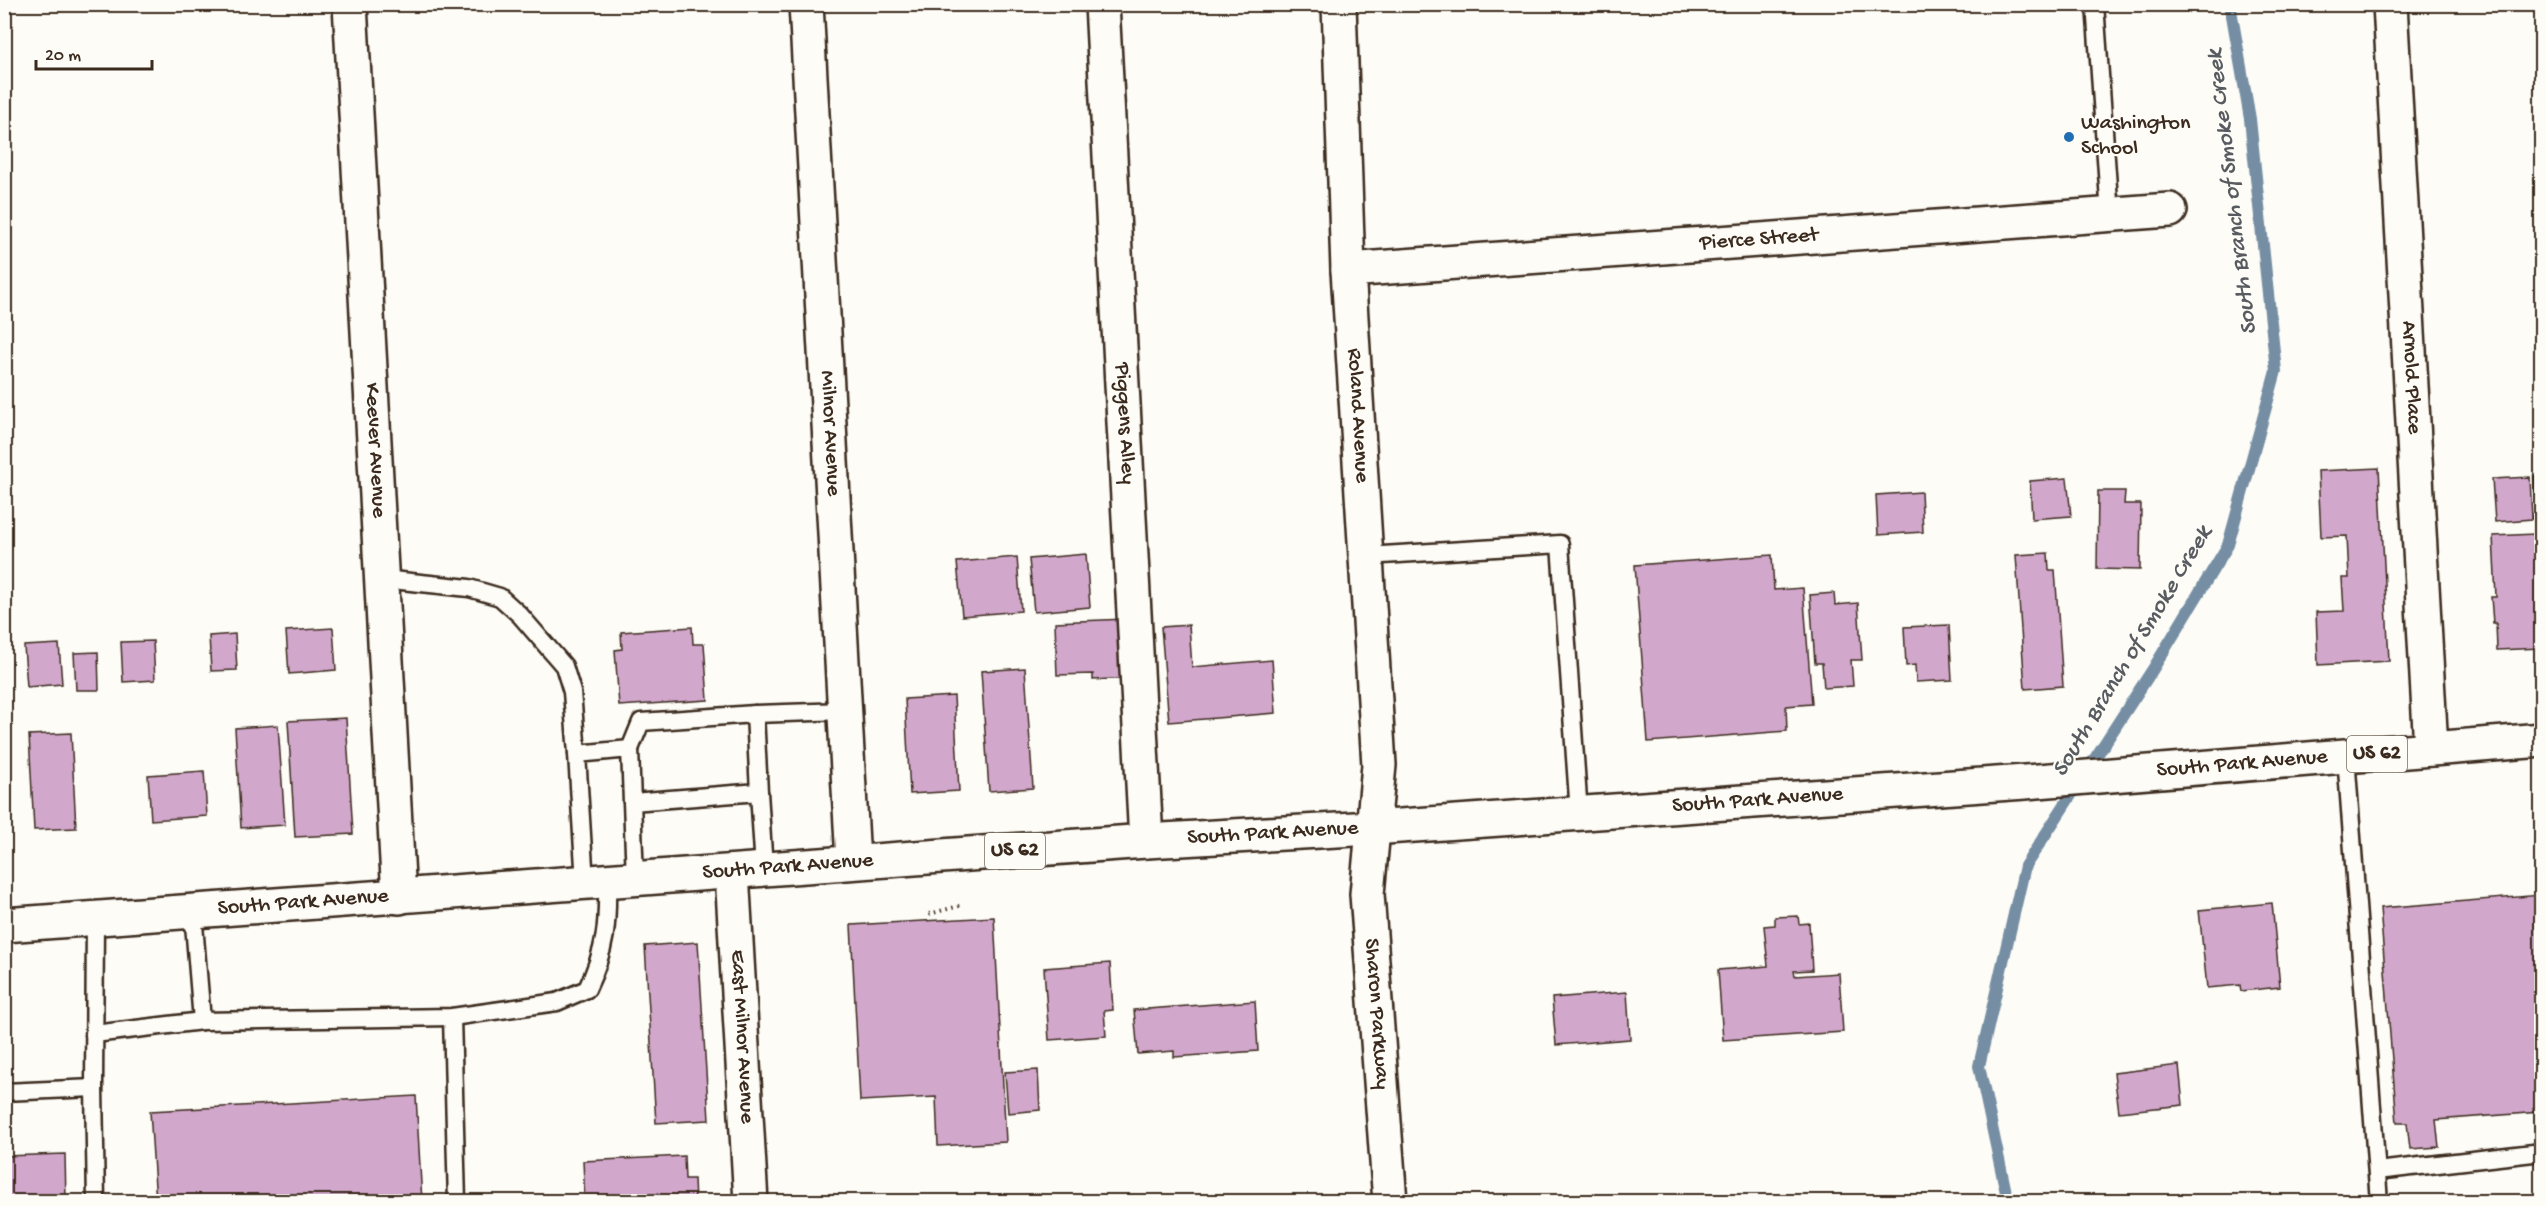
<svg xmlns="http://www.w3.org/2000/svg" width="2546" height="1206" font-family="'Gochi Hand',sans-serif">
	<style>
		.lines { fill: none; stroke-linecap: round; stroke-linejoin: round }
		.stream { stroke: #768ea3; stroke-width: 12 }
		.building { fill: #d2a7cc; stroke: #3b2a1e; stroke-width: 1.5 }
		.service-casing { stroke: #3b2a1e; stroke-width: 21 }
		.minor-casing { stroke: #3b2a1e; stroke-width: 38 }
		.primary-casing { stroke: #3b2a1e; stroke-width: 38 }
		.path { stroke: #3b2a1e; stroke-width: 4; stroke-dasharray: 1.5 4.5; stroke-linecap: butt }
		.service { stroke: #fdfcf7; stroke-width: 16 }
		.minor { stroke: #fdfcf7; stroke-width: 33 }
		.primary { stroke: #fdfcf7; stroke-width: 33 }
		.poi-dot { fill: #1f6fb2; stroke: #fdfcf7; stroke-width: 2 }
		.labels { text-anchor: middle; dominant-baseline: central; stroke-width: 4.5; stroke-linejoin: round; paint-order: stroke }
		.shield { fill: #fdfcf7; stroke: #75695f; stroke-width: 1.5 }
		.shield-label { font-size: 21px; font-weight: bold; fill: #3b2a1e }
		.poi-label { font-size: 22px; fill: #3b2a1e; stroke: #fdfcf7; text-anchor: start }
		.street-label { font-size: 22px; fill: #3b2a1e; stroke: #fdfcf7 }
		.water-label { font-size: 24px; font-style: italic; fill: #585c60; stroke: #fdfcf7 }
	</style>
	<rect width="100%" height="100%" fill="#fdfcf7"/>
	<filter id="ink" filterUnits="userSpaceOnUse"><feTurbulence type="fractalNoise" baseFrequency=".0167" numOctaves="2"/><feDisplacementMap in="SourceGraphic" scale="12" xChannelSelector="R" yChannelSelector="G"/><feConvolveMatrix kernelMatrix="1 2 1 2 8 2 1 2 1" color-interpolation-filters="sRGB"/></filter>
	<g filter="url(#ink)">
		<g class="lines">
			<polyline class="stream" points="2008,1202 1979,1066 2025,866 2153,669 2228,545 2276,371 2250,119 2230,4"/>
		</g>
		<g class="building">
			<polygon points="2379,468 2389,661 2318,665 2316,612 2344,611 2342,578 2349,578 2347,536 2321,537 2318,471"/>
			<polygon points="2534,475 2542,475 2542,512 2536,513"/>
			<polygon points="2530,477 2532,519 2495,522 2492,479"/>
			<polygon points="2067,478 2071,516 2032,519 2030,481"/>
			<polygon points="2098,491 2125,491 2124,504 2141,504 2140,570 2097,569"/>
			<polygon points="1921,492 1923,532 1878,535 1876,495"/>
			<polygon points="2535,534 2541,648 2497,650 2496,623 2493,623 2491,597 2496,597 2493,536"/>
			<polygon points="2048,553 2049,570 2055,570 2063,686 2025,689 2016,555"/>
			<polygon points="1086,554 1090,607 1034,612 1029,559"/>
			<polygon points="1772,555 1774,590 1803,588 1812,704 1786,706 1787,731 1648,742 1635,565"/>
			<polygon points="1017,557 1021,611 962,616 957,562"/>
			<polygon points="1834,593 1835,605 1858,603 1862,660 1851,660 1853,686 1824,688 1822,663 1815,663 1810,595"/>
			<polygon points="1126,619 1129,678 1093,680 1093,674 1057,675 1055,622"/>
			<polygon points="1189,625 1192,667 1272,660 1276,713 1169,722 1161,627"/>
			<polygon points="1949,625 1952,680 1916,682 1915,665 1906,666 1904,627"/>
			<polygon points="692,627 693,644 704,644 708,700 619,706 615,650 622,649 621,632"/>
			<polygon points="333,628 336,670 289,674 286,631"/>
			<polygon points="235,634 237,670 211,671 209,636"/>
			<polygon points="153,641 155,680 123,682 121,642"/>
			<polygon points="59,644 62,684 27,687 24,646"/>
			<polygon points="98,652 99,690 76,690 74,653"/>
			<polygon points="1025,668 1033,788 989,791 981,671"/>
			<polygon points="954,696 959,791 910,794 905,699"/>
			<polygon points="346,718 353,834 295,837 288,721"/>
			<polygon points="278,725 285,825 241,828 235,728"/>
			<polygon points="71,733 76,828 34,830 29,735"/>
			<polygon points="204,771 207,816 151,820 148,775"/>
			<polygon points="2542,895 2542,1112 2436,1120 2439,1147 2410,1149 2407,1123 2397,1123 2380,908"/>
			<polygon points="2272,903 2280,987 2241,991 2240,985 2207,988 2199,910"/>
			<polygon points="1798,916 1799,924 1809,923 1812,970 1794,971 1795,976 1839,973 1843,1032 1723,1040 1718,970 1768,966 1764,926 1775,925 1775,917"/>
			<polygon points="994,917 1006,1142 938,1146 936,1097 860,1101 851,925"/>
			<polygon points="698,942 709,1120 656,1123 645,946"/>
			<polygon points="1110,963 1113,1010 1104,1011 1106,1036 1049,1040 1044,968"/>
			<polygon points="1627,992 1630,1039 1556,1045 1552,998"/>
			<polygon points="1255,1001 1258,1051 1174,1057 1174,1051 1138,1054 1134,1010"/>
			<polygon points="2179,1065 2183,1105 2119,1112 2114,1073"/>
			<polygon points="1038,1070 1040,1110 1008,1113 1005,1072"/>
			<polygon points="416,1096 422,1202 156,1202 150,1111"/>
			<polygon points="65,1154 66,1202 4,1202 4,1156"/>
			<polygon points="684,1156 685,1179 694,1179 695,1202 585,1202 583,1161"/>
			<polygon points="565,1196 565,1202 517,1202 517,1199"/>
		</g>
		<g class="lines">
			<g class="service-casing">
				<g id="service">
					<polyline points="2095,4 2110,215"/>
					<polyline points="1366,556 1560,544 1579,814"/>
					<polyline points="382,579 469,588 500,597 520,615 564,666 572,692 577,754 630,749 632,802 759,792 764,869"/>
					<polyline points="755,714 845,711"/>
					<polyline points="630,749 641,722 755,714 759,792"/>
					<polyline points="577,754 585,883"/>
					<polyline points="2346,756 2379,1202"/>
					<polyline points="632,802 635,878"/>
					<polyline points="193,912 202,1021"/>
					<polyline points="452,1017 457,1202"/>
					<path d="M94 1034 202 1021 452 1017 557 1002 587 989C606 949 608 925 607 881"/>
					<polyline points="94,1088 96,1202"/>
					<polyline points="4,1092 94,1088 95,919"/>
					<polyline points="2377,1171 2542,1152"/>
				</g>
			</g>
			<g class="minor-casing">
				<g id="minor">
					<path id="s1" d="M350 4 399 897"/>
					<path id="s2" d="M806 4 853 862"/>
					<path id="s3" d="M1102 4 1146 841"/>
					<path id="s4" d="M1339 4 1348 270 1379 765 1367 894 1390 1202"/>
					<path id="s5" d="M2390 4 2431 749"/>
					<path id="s6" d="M1348 270 2170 210"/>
					<path id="s7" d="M732 872 751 1202"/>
				</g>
			</g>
			<g class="primary-casing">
				<g id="primary">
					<path id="s8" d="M4 925 1146 841 1372 828 2025 782 2542 740"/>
				</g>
			</g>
			<polyline class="path" points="929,914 963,905"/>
			<use href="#service" class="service"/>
			<use href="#minor" class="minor"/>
			<use href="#primary" class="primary"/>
		</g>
	</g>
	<circle class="poi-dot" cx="2069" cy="137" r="6"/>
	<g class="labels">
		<g class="shield">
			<rect x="2347" y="736" width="60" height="36" rx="4.5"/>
			<rect x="985" y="833" width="60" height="36" rx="4.5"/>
		</g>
		<g class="shield-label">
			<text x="2377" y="754">US 62</text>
			<text x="1015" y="851">US 62</text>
		</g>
		<g class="poi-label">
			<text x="2081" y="124">Washington<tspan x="2081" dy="25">School</tspan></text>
		</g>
		<g class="street-label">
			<text stroke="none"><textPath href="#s6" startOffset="412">Pierce Street</textPath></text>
			<text stroke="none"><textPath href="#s5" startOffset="374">Arnold Place</textPath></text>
			<text stroke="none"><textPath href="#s4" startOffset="412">Roland Avenue</textPath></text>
			<text stroke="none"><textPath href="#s3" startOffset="420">Piggens Alley</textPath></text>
			<text stroke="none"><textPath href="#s2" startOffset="430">Milnor Avenue</textPath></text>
			<text stroke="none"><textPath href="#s1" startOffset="447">Keever Avenue</textPath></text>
			<text stroke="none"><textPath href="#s8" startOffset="2244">South Park Avenue</textPath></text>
			<text stroke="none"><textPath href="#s8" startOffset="1758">South Park Avenue</textPath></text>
			<text stroke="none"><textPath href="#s8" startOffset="1272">South Park Avenue</textPath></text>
			<text stroke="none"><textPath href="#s8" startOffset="786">South Park Avenue</textPath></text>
			<text stroke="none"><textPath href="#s8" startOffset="300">South Park Avenue</textPath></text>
			<text stroke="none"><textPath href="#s4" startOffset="1012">Sharon Parkway</textPath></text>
			<text stroke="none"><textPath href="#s7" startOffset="165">East Milnor Avenue</textPath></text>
		</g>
		<g class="water-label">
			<text transform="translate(2233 192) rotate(-97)">South Branch of Smoke Creek</text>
			<text transform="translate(2133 652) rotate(-59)">South Branch of Smoke Creek</text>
		</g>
	</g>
	<rect width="2546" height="1206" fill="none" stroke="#fdfcf7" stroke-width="24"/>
	<rect x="12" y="12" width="2522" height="1182" fill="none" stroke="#3b2a1e" stroke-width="2" filter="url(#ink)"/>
	<path d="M36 60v9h116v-9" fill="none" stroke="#3b2a1e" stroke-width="3"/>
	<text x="45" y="60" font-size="18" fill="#3b2a1e" stroke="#fdfcf7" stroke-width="4.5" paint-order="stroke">20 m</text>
</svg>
